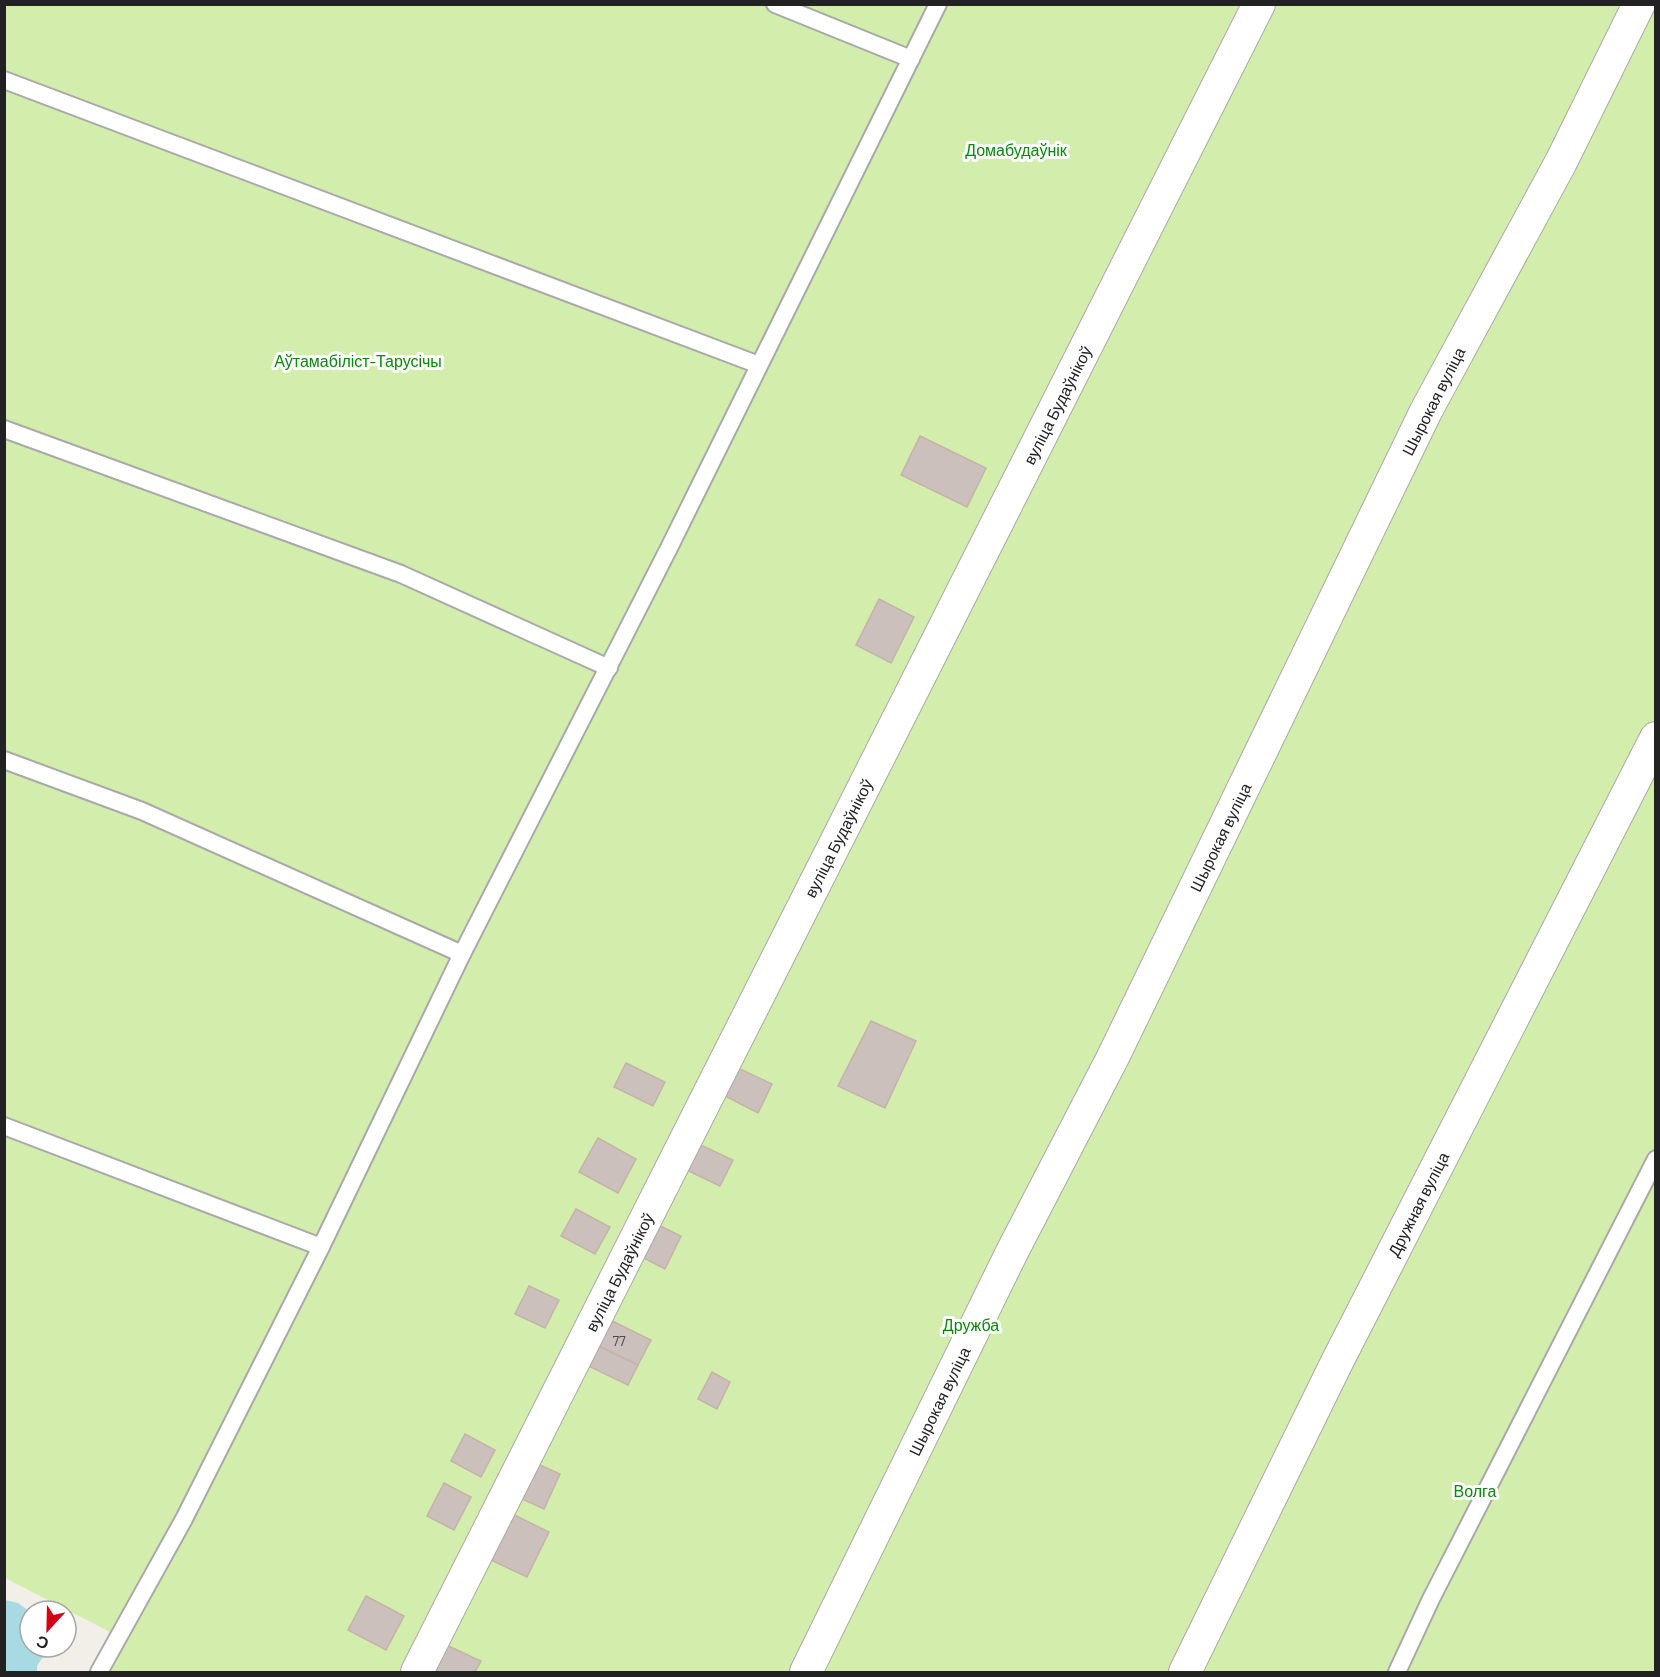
<svg xmlns="http://www.w3.org/2000/svg" width="1660" height="1677" font-family="Barlow,sans-serif">
	<style>
		.grass { fill: #d3eeac }
		.water { fill: #a7dae2 }
		.building { fill: #cbc0bb; stroke: #c5b3a9; stroke-width: 1.5 }
		.lines { fill: none; stroke-linecap: round; stroke-linejoin: round }
		.lane-casing { stroke: #a9a9a9; stroke-width: 20 }
		.street-casing { stroke: #a9a9a9; stroke-width: 34 }
		.lane { stroke: #fff; stroke-width: 16 }
		.street { stroke: #fff; stroke-width: 32 }
		.labels { text-anchor: middle; dominant-baseline: central; stroke-width: 6; stroke-linejoin: round; paint-order: stroke }
		.number-label { font-size: 14px; fill: #4c4a48 }
		.park-label { font-size: 16px; fill: #088a06; stroke: #fff }
		.street-label { font-size: 16px; fill: #222; stroke: #fff }
	</style>
	<rect width="100%" height="100%" fill="#f2eee8"/>
	<polygon class="grass" points="4,5 1655,5 1655,1672 90,1672 110,1632 5,1578"/>
	<polygon class="water" points="5,1600 18,1603 30,1612 30,1647 49,1647 37,1666 37,1672 5,1672"/>
	<g class="building">
		<polygon points="920,436 986,468 967,507 901,475"/>
		<polygon points="879,599 914,617 891,663 856,645"/>
		<polygon points="871,1021 916,1041 885,1108 838,1086"/>
		<polygon points="626,1063 665,1082 653,1106 614,1087"/>
		<polygon points="738,1068 772,1084 758,1113 725,1096"/>
		<polygon points="598,1138 636,1159 618,1193 579,1172"/>
		<polygon points="692,1141 733,1160 720,1186 680,1167"/>
		<polygon points="576,1209 610,1227 595,1254 561,1236"/>
		<polygon points="646,1219 681,1236 665,1269 630,1251"/>
		<polygon points="529,1286 559,1300 545,1328 515,1314"/>
		<polygon points="598,1314 651,1340 638,1365 586,1340"/>
		<polygon points="586,1340 638,1365 628,1385 576,1360"/>
		<polygon points="712,1372 730,1382 717,1409 698,1399"/>
		<polygon points="465,1434 495,1450 481,1477 451,1461"/>
		<polygon points="527,1459 560,1474 544,1509 511,1494"/>
		<polygon points="444,1483 471,1497 454,1530 427,1516"/>
		<polygon points="502,1509 549,1532 527,1577 480,1555"/>
		<polygon points="366,1596 404,1616 386,1650 348,1630"/>
		<polygon points="440,1642 481,1661 475,1672 425,1672"/>
	</g>
	<g class="lines">
		<g class="lane-casing">
			<g id="lane">
				<polyline points="775,4 911,59"/>
				<polyline points="4,80 759,365"/>
				<polyline points="4,429 401,574 609,668"/>
				<polyline points="4,760 142,811 462,954"/>
				<polyline points="4,1126 321,1247"/>
				<polyline points="99,1672 184,1519 321,1247 462,954 669,548 938,4"/>
				<polyline points="1397,1672 1431,1599 1656,1159"/>
			</g>
		</g>
		<g class="street-casing">
			<g id="street">
				<polyline points="417,1672 1259,4"/>
				<polyline points="806,1672 1012,1252 1113,1057 1426,411 1561,162 1639,4"/>
				<polyline points="1185,1672 1338,1360 1656,738"/>
			</g>
		</g>
		<use href="#lane" class="lane"/>
		<use href="#street" class="street"/>
	</g>
	<g class="labels">
		<g class="number-label">
			<text x="619" y="1340">77</text>
		</g>
		<g class="park-label">
			<text x="1016" y="149">Домабудаўнік</text>
			<text x="358" y="360">Аўтамабіліст-Тарусічы</text>
			<text x="971" y="1324">Дружба</text>
			<text x="1475" y="1490">Волга</text>
		</g>
		<g class="street-label">
			<text transform="translate(1433 401) rotate(-63)">Шырокая вуліца</text>
			<text transform="translate(1057 405) rotate(-63)">вуліца Будаўнікоў</text>
			<text transform="translate(1220 837) rotate(-64)">Шырокая вуліца</text>
			<text transform="translate(838 838) rotate(-63)">вуліца Будаўнікоў</text>
			<text transform="translate(1418 1204) rotate(-63)">Дружная вуліца</text>
			<text transform="translate(619 1272) rotate(-63)">вуліца Будаўнікоў</text>
			<text transform="translate(939 1401) rotate(-64)">Шырокая вуліца</text>
		</g>
	</g>
	<rect width="1660" height="1677" fill="none" stroke="#222222" stroke-width="12"/>
	<g transform="translate(48 1629) rotate(202)"><circle r="28" fill="#ffffff" stroke="#a7a7a7" stroke-width="1.5"/>
	<path d="M0-4.5L10 22L0 15L-10 22Z" fill="#d30015"/>
	<text y="-9" font-size="16" font-weight="bold" text-anchor="middle" fill="#222222">С</text>
	</g>
</svg>
